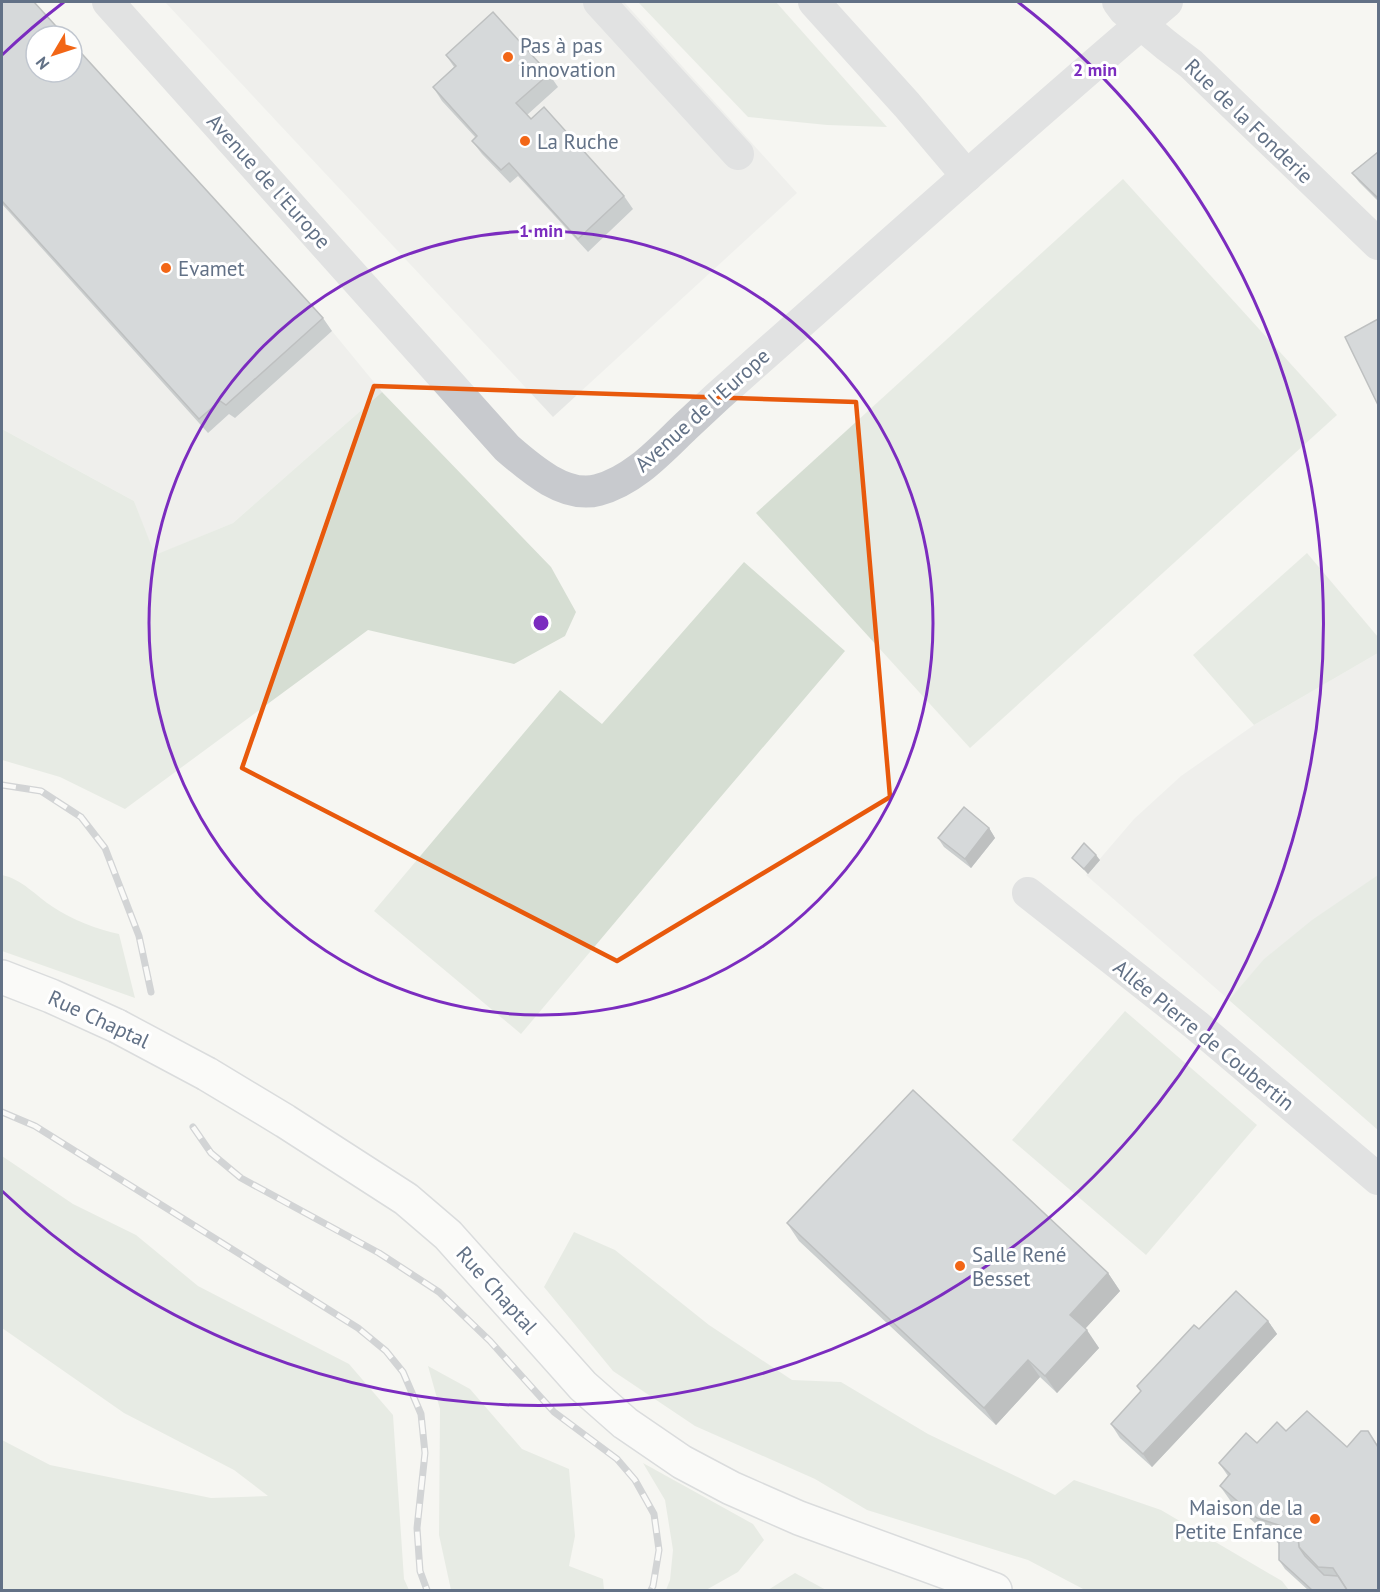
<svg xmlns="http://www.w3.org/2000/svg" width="1380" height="1592" font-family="'PT Sans',sans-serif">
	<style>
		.built { fill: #e6e7e5 }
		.green { fill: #d6ded3 }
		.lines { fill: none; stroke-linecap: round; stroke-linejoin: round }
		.secondary-casing { stroke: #b9bdc3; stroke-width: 36 }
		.street { stroke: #c8cace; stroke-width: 32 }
		.secondary { stroke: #fff; stroke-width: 33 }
		.rail-casing { stroke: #a7abb2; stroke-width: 7 }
		.rail { stroke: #fff; stroke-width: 4.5; stroke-dasharray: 14; stroke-linecap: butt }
		.secondary-bridge-casing { stroke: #b9bdc3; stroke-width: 36; stroke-linecap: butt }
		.secondary-bridge { stroke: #fff; stroke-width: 33 }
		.wall { fill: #969da3 }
		.shaded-wall { fill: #7a7f84 }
		.building { fill: #afb6bd; stroke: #7a7f84; stroke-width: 1.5 }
		.marked { fill: none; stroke: #e8590c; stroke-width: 4.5; stroke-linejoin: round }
		.ring { fill: none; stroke: #7b2cbf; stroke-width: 3 }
		.poi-dot { fill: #f26616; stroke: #fff; stroke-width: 2 }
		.labels { text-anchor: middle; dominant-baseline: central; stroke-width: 6; stroke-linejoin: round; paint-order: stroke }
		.poi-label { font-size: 21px; fill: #627186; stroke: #fff; text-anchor: start }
		.street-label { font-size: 21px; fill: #627186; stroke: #fff }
		.centre { fill: #7b2cbf; stroke: #fff; stroke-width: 3 }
		.ring-label { font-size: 18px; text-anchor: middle; font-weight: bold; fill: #7b2cbf; stroke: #fff; stroke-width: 6; stroke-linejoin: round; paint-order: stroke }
	</style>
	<rect width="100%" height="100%" fill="#f6f6f2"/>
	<g class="built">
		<polygon points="2,2 36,36 36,72 72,72 72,47 332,331 382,392 233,523 154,556 134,501 2,429"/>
		<polygon points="165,2 624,2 797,193 553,417"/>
		<polygon points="1378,653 1378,1130 1086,875 1134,819 1181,776 1254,725"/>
	</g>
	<g class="green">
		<polygon points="638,2 776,2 887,127 827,125 748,117"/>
		<polygon points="1123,179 1337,415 970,748 756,513"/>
		<polygon points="382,392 551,567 576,612 565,636 514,664 368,630 125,809 60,777 2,760 2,429 134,501 155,555 233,523"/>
		<polygon points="1307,553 1378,637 1378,653 1254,725 1193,655"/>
		<polygon points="744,562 845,651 707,813 521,1034 374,911 560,690 602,724"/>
		<path d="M2 875C22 879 36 896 53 907 73 920 96 929 119 934L135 998 2 951Z"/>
		<polygon points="1378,875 1378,1130 1229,1000 1264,959 1312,920"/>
		<polygon points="1125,1011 1257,1125 1146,1255 1012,1140"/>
		<polygon points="2,1156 73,1204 136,1235 198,1286 349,1364 393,1415 404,1579 409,1590 2,1590 2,1440 50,1465 211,1498 268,1496 234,1470 124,1413 2,1328"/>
		<polygon points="574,1232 615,1250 709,1325 792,1380 841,1382 928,1434 1055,1495 1074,1480 1161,1510 1282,1581 1289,1590 1085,1590 1028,1560 867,1510 815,1479 695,1426 613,1371 544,1287"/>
		<polygon points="428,1366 470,1389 522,1449 569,1469 575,1536 569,1566 603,1579 604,1590 451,1590 439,1535 440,1409"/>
		<polygon points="643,1463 753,1524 764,1540 738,1572 706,1590 666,1590 670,1580 673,1550 665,1500"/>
		<polygon points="795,1573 826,1590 768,1590"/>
	</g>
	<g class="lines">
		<g class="secondary-casing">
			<g id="secondary">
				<polyline points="2,977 51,996 117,1026"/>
				<polyline points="207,1074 285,1121 406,1199 448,1235 583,1386 625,1423 682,1462 731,1488 799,1518 995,1590"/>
			</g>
		</g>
		<g class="street">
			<path d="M108 2 507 448C530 468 565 499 598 490 633 481 660 451 685 427 707 406 729 386 752 366 890 244 1027 121 1167 2"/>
			<polyline points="599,2 738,154"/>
			<polyline points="814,2 907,105 967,176"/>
			<polyline points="1118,2 1124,10 1166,45 1191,64 1378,244"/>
			<polyline points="1028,893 1196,1025 1378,1179"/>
		</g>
		<use href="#secondary" class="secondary"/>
		<g class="rail-casing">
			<g id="rail">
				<polyline points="2,785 41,791 81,817 105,848 139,936 151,992"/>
				<polyline points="2,1112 35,1126 358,1328 386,1351 403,1372 421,1414 425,1453 417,1528 420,1571 427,1590"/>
				<polyline points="193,1127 211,1153 241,1178 379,1253 439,1292 490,1341 554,1412 617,1459 635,1480 654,1514 659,1550 653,1586 651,1590"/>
			</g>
		</g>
		<use href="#rail" class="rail"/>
		<g class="secondary-bridge-casing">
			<polyline id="secondary-bridge" points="117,1026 207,1074"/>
		</g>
		<use href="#secondary-bridge" class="secondary-bridge"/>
	</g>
	<g class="wall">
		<polygon points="2,2 323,318 332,331 235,418 229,414 208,433 2,204"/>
		<polygon points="446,55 549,74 558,87 527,115 624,196 633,209 588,252 518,176 510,183 482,154 472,141 476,138 442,101 433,87 454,67"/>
		<polygon points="1378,152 1378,201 1359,182 1352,173"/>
		<polygon points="989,828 995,838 971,868 944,847 938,838"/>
		<polygon points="1072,858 1100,860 1088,874"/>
		<polygon points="787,1223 1108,1273 1120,1291 1085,1329 1099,1348 1057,1393 1040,1377 996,1425 799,1241"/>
		<polygon points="1268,1321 1277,1334 1152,1467 1120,1438 1111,1424 1199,1329"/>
		<polygon points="1286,1431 1347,1447 1368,1431 1378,1446 1378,1590 1308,1590 1285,1569 1279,1560 1279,1544 1232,1503 1220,1486 1228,1476 1219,1463 1257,1443"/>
	</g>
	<g class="shaded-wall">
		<polygon points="989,828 995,838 971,868 965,859"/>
		<polygon points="1096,855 1100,860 1088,874 1084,869"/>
		<polygon points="1108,1273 1120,1291 1082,1332 1070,1315"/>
		<polygon points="1268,1321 1277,1334 1152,1467 1143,1454"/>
		<polygon points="1087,1330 1099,1348 1057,1393 1045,1376"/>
		<polygon points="1028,1360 1040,1377 996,1425 984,1408"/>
	</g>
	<g class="building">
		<polygon points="2,2 34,2 65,36 36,36 36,72 72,72 72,43 323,318 226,405 220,401 199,419 2,201"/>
		<polygon points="493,12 549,74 516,103 531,119 544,107 624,196 578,239 509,163 501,170 472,141 477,136 433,87 456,66 446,55"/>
		<polygon points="1378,152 1378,198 1352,173"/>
		<polygon points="1378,319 1378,405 1345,337"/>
		<polygon points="964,807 989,828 965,859 938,838"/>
		<polygon points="1084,843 1096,855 1084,869 1072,858"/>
		<polygon points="913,1090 1108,1273 1070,1315 1087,1330 1045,1376 1028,1360 984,1408 787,1223"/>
		<polygon points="1236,1291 1268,1321 1143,1454 1111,1424 1141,1391 1137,1386 1194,1325 1199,1329"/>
		<polygon points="1307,1411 1347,1447 1361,1431 1368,1431 1378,1447 1378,1590 1347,1590 1333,1568 1318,1567 1299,1547 1297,1531 1257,1518 1220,1486 1230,1474 1219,1463 1246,1433 1257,1443 1277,1422 1286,1431"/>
		<polygon points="1263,1527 1298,1538 1299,1547 1305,1556 1324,1575 1338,1576 1347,1590 1312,1590 1279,1560 1279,1540"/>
	</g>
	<path d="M0 0H1380V1592H0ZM374 386 856 402 890 797 617 961 242 768Z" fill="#f6f6f2" fill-opacity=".55" fill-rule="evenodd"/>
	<path class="marked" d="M374 386 856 402 890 797 617 961 242 768Z"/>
	<g class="ring">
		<circle cx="541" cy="623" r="392"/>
		<path d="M2 55A783 783 0 0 1 64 2M1018 2A783 783 0 1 1 2 1191"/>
	</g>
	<g class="poi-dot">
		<circle cx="508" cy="57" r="6"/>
		<circle cx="525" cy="141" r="6"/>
		<circle cx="166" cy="268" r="6"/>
		<circle cx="960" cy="1266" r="6"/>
		<circle cx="1315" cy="1519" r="6"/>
	</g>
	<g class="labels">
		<g class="poi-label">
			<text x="520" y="45">Pas à pas<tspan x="520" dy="24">innovation</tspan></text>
			<text x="537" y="141">La Ruche</text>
			<text x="178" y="268">Evamet</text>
			<text x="972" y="1254">Salle René<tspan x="972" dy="24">Besset</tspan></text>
			<text x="1303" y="1507" text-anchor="end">Maison de la<tspan x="1303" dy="24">Petite Enfance</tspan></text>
		</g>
		<g class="street-label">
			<text transform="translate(1249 121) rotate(44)">Rue de la Fonderie</text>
			<text transform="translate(269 181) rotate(48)">Avenue de l'Europe</text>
			<text transform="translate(702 410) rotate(-42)">Avenue de l'Europe</text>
			<text transform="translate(99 1019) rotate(25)">Rue Chaptal</text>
			<text transform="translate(1204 1035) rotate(39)">Allée Pierre de Coubertin</text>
			<text transform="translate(497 1290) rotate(48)">Rue Chaptal</text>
		</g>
	</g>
	<circle cx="541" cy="623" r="9" class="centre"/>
	<g class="ring-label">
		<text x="1095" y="76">2 min</text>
		<text x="541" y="237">1 min</text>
	</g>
	<rect width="1380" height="1592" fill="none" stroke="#627186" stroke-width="6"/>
	<g transform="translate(54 54) rotate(231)"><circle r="28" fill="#ffffff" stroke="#c0c6cf" stroke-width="1.5"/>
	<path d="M0-4.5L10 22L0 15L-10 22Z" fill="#f26616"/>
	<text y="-9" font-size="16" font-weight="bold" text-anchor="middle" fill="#627186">N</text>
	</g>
</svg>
